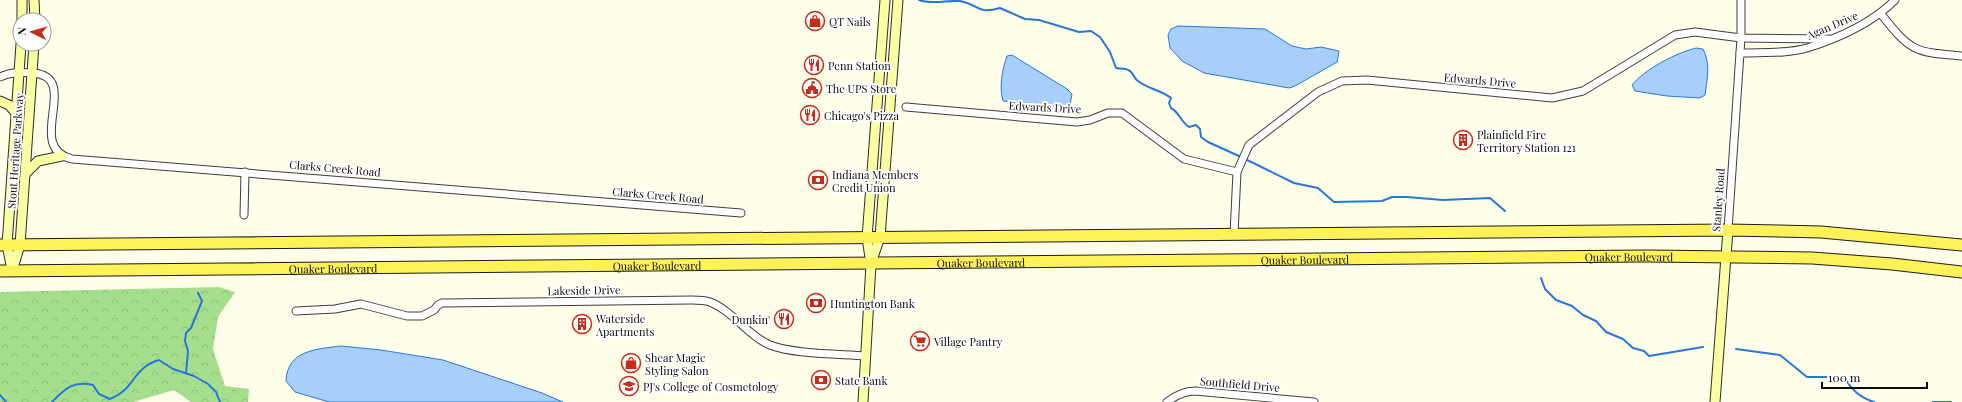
<svg xmlns="http://www.w3.org/2000/svg" width="1962" height="402" font-family="'Playfair Display',serif">
	<style>
		.forest { fill: url(#forest-crowns) }
		.water { fill: #a8cffc; stroke: #2976d9 }
		.lines { fill: none; stroke-linecap: round; stroke-linejoin: round }
		.stream { stroke: #2976d9; stroke-width: 2 }
		.street-casing { stroke: #3e3e3e; stroke-width: 9 }
		.secondary-casing { stroke: #2d2d2d; stroke-width: 11 }
		.primary-casing { stroke: #1c1c1c; stroke-width: 13 }
		.street { stroke: #fff; stroke-width: 7 }
		.secondary { stroke: #faffa4; stroke-width: 9 }
		.primary { stroke: #fff259; stroke-width: 11 }
		.labels { text-anchor: middle; dominant-baseline: central; stroke-width: 4; stroke-linejoin: round; paint-order: stroke }
		.poi-label { font-size: 11px; fill: #0b0b0b; stroke: #fff; text-anchor: start }
		.street-label { font-size: 11px; fill: #0b0b0b; stroke: #fff }
	</style>
	<defs>
		<pattern id="forest-crowns" width="20" height="18" patternUnits="userSpaceOnUse"><rect width="20" height="18" fill="#a5df8d"/><path d="M2 6a3 3 0 1 1 6 0M12 15a3 3 0 1 1 6 0" fill="none" stroke="#8dbe78"/></pattern>
	</defs>
	<rect width="100%" height="100%" fill="#fffee9"/>
	<polygon class="forest" points="219,287 235,292 218,317 213,349 225,386 249,389 248,402 191,402 174,390 133,402 0,402 0,292"/>
	<g class="water">
		<polygon points="1178,26 1265,29 1292,46 1306,49 1321,47 1339,51 1337,62 1295,86 1289,88 1204,73 1182,61 1170,48 1168,35 1171,29"/>
		<path d="M1696 48 1703 49C1711 64 1707 79 1705 95L1700 98 1667 96 1635 91 1632 85C1645 69 1676 53 1696 48Z"/>
		<path d="M1012 55 1067 89 1072 94 1070 105 1067 107 1003 101C999 87 1002 70 1007 56Z"/>
		<path d="M341 346 381 350 443 360 542 393 563 402H329L295 392 286 381C287 350 317 349 341 346Z"/>
	</g>
	<g class="lines">
		<g class="stream">
			<path d="M919 0C932 5 947 0 960 1 979 4 976 15 1000 8L1025 19 1039 20 1079 32 1091 31 1100 37 1110 52 1116 68C1119 69 1125 68 1128 70 1134 72 1133 78 1138 81 1148 89 1161 90 1171 98L1169 103 1171 108C1179 112 1181 122 1189 127L1196 125 1200 129 1201 137 1208 142 1241 157"/>
			<polyline points="1245,159 1294,183 1318,188 1334,202 1382,201 1392,197 1407,197 1443,200 1490,198 1505,211"/>
			<polyline points="1541,278 1545,289 1556,300 1572,306 1583,315 1596,321 1606,332 1623,339 1633,348 1644,351 1649,356 1703,347"/>
			<path d="M1736 349 1780 355 1807 377H1844C1852 390 1859 397 1874 402"/>
			<polyline points="186,373 188,351 185,341 186,333 191,328 202,301 198,293"/>
			<polyline points="0,395 6,402"/>
			<path d="M52 402C65 389 73 380 93 385L99 394 110 399C135 390 132 368 159 360L173 369 194 376 208 384 216 392 220 402"/>
			<polyline points="1933,402 1951,402"/>
		</g>
		<g class="street-casing">
			<g id="street">
				<path d="M1881 14C1911 52 1914 52 1962 56"/>
				<path d="M1740 53C1761 52 1786 54 1807 48 1839 38 1871 24 1895 0"/>
				<path d="M0 77C11 72 21 72 33 73 83 77 23 147 72 159L741 213"/>
				<polyline points="906,107 1077,122 1090,120 1108,113 1122,113 1184,159 1237,172 1234,234"/>
				<polyline points="1237,172 1249,145 1318,92 1342,81 1367,80 1552,98 1583,91 1675,35 1695,32 1741,38 1829,39"/>
				<polyline points="244,215 245,172"/>
				<polyline points="1728,230 1741,38 1741,0"/>
				<path d="M296 311 335 309 361 304 407 316H422L434 310 438 305 442 303 692 300C698 300 704 300 710 302 733 311 748 336 770 345 792 354 841 354 865 356"/>
				<path d="M1167 402C1176 395 1184 391 1195 391L1314 402"/>
			</g>
		</g>
		<g class="secondary-casing">
			<g id="secondary">
				<polyline points="34,0 35,20"/>
				<polyline points="22,20 22,0"/>
				<polyline points="0,101 9,105 17,114"/>
				<polyline points="26,173 38,161 62,156"/>
				<polyline points="871,263 880,237 898,0"/>
				<polyline points="12,270 7,245 21,44"/>
				<polyline points="12,271 20,245 34,44"/>
				<polyline points="863,402 871,264 867,238 885,0"/>
				<polyline points="1715,402 1728,230"/>
			</g>
		</g>
		<g class="primary-casing">
			<g id="primary">
				<polyline points="0,245 1728,230 1821,232 1962,245"/>
				<path id="s1" d="M0 271 1647 256 1812 258 1892 264 1962 272"/>
			</g>
		</g>
		<use href="#street" class="street"/>
		<use href="#secondary" class="secondary"/>
		<use href="#primary" class="primary"/>
	</g>
	<defs>
		<g id="shop-ring" transform="scale(1)"><circle r="9.5" fill="#fff" stroke="#c72c18" stroke-width="1.5"/><path d="M-5-2.5h2.3a2.7 3.5 0 0 1 5.4 0H5L5.5 6h-11ZM-1.5-2.5h3a1.5 2.3 0 0 0-3 0Z" fill="#c72c18"/></g>
		<g id="restaurant-ring" transform="scale(1)"><circle r="9.5" fill="#fff" stroke="#c72c18" stroke-width="1.5"/><path d="M-5-6h1v4h1v-4h1v4h1v-4h1v5L-1.5 .5V6h-2V.5L-5-1ZM5-6V6H3V1.5H1.5Q1.5-4 5-6Z" fill="#c72c18"/></g>
		<g id="civic-ring" transform="scale(1)"><circle r="9.5" fill="#fff" stroke="#c72c18" stroke-width="1.5"/><path d="M-.6-6.5H3V-4.5H.6V-3L4-1V1h2V6H-6V1h2V-1L-.6-3ZM-1.2 2.5V6h2.4V2.5Z" fill="#c72c18"/></g>
		<g id="building-ring" transform="scale(1)"><circle r="9.5" fill="#fff" stroke="#c72c18" stroke-width="1.5"/><path d="M-4-6H4V6H1V3H-1V6H-4ZM-2.5-4.3h1.7v1.8h-1.7ZM.8-4.3h1.7v1.8H.8ZM-2.5-1h1.7V.8h-1.7ZM.8-1h1.7V.8H.8Z" fill="#c72c18"/></g>
		<g id="bank-ring" transform="scale(1)"><circle r="9.5" fill="#fff" stroke="#c72c18" stroke-width="1.5"/><path d="M-6-4H6V4H-6ZM0-2.3a2.3 2.3 0 1 0 0 4.6a2.3 2.3 0 1 0 0-4.6Z" fill="#c72c18"/></g>
		<g id="supermarket-ring" transform="scale(1)"><circle r="9.5" fill="#fff" stroke="#c72c18" stroke-width="1.5"/><path d="M-6-5.5h2.5l.6 2H6L4.5 2H-2.5L-4.4-4H-6ZM-1.5 3.2a1.3 1.3 0 1 0 .1 0ZM3 3.2a1.3 1.3 0 1 0 .1 0Z" fill="#c72c18"/></g>
		<g id="university-ring" transform="scale(1)"><circle r="9.5" fill="#fff" stroke="#c72c18" stroke-width="1.5"/><path d="M0-5L7-2L0 1L-7-2ZM-4 1L0 2.5L4 1V4Q0 6-4 4Z" fill="#c72c18"/></g>
	</defs>
	<g fill-rule="evenodd">
		<use href="#shop-ring" x="815" y="21"/>
		<use href="#restaurant-ring" x="814" y="65"/>
		<use href="#civic-ring" x="812" y="88"/>
		<use href="#restaurant-ring" x="810" y="115"/>
		<use href="#building-ring" x="1463" y="140"/>
		<use href="#bank-ring" x="818" y="180"/>
		<use href="#bank-ring" x="816" y="303"/>
		<use href="#restaurant-ring" x="784" y="319"/>
		<use href="#building-ring" x="582" y="324"/>
		<use href="#supermarket-ring" x="920" y="341"/>
		<use href="#shop-ring" x="631" y="363"/>
		<use href="#bank-ring" x="821" y="380"/>
		<use href="#university-ring" x="629" y="386"/>
	</g>
	<g class="labels">
		<g class="poi-label">
			<text x="829" y="21">QT Nails</text>
			<text x="828" y="65">Penn Station</text>
			<text x="826" y="88">The UPS Store</text>
			<text x="824" y="115">Chicago's Pizza</text>
			<text x="1477" y="134">Plainfield Fire<tspan x="1477" dy="13">Territory Station 121</tspan></text>
			<text x="832" y="174">Indiana Members<tspan x="832" dy="13">Credit Union</tspan></text>
			<text x="830" y="303">Huntington Bank</text>
			<text x="596" y="318">Waterside<tspan x="596" dy="13">Apartments</tspan></text>
			<text x="770" y="319" text-anchor="end">Dunkin'</text>
			<text x="934" y="341">Village Pantry</text>
			<text x="645" y="357">Shear Magic<tspan x="645" dy="13">Styling Salon</tspan></text>
			<text x="835" y="380">State Bank</text>
			<text x="643" y="386">PJ's College of Cosmetology</text>
		</g>
		<g class="street-label">
			<text transform="translate(1832 25) rotate(-23)">Agan Drive</text>
			<text transform="translate(1480 80) rotate(5)">Edwards Drive</text>
			<text transform="translate(1045 107) rotate(3)">Edwards Drive</text>
			<text transform="translate(15 151) rotate(-86)">Stout Heritage Parkway</text>
			<text transform="translate(335 168) rotate(5)">Clarks Creek Road</text>
			<text transform="translate(658 195) rotate(5)">Clarks Creek Road</text>
			<text transform="translate(1718 200) rotate(-86)">Stanley Road</text>
			<text stroke="none"><textPath href="#s1" startOffset="1629">Quaker Boulevard</textPath></text>
			<text stroke="none"><textPath href="#s1" startOffset="1305">Quaker Boulevard</textPath></text>
			<text stroke="none"><textPath href="#s1" startOffset="981">Quaker Boulevard</textPath></text>
			<text stroke="none"><textPath href="#s1" startOffset="657">Quaker Boulevard</textPath></text>
			<text stroke="none"><textPath href="#s1" startOffset="333">Quaker Boulevard</textPath></text>
			<text transform="translate(584 290) rotate(-1)">Lakeside Drive</text>
			<text transform="translate(1240 384) rotate(5)">Southfield Drive</text>
		</g>
	</g>
	<g transform="translate(32 32) rotate(275)"><circle r="19" fill="#ffffff" stroke="#9d9d9d"/>
	<path d="M0-3L7 15L0 10L-7 15Z" fill="#c72c18"/>
	<text y="-6" font-size="11" font-weight="bold" text-anchor="middle" fill="#0b0b0b">N</text>
	</g>
	<path d="M1822 382v6h105v-6" fill="none" stroke="#0b0b0b" stroke-width="2"/>
	<text x="1828" y="382" font-size="12" fill="#0b0b0b" stroke="#ffffff" stroke-width="3" paint-order="stroke">100 m</text>
</svg>
